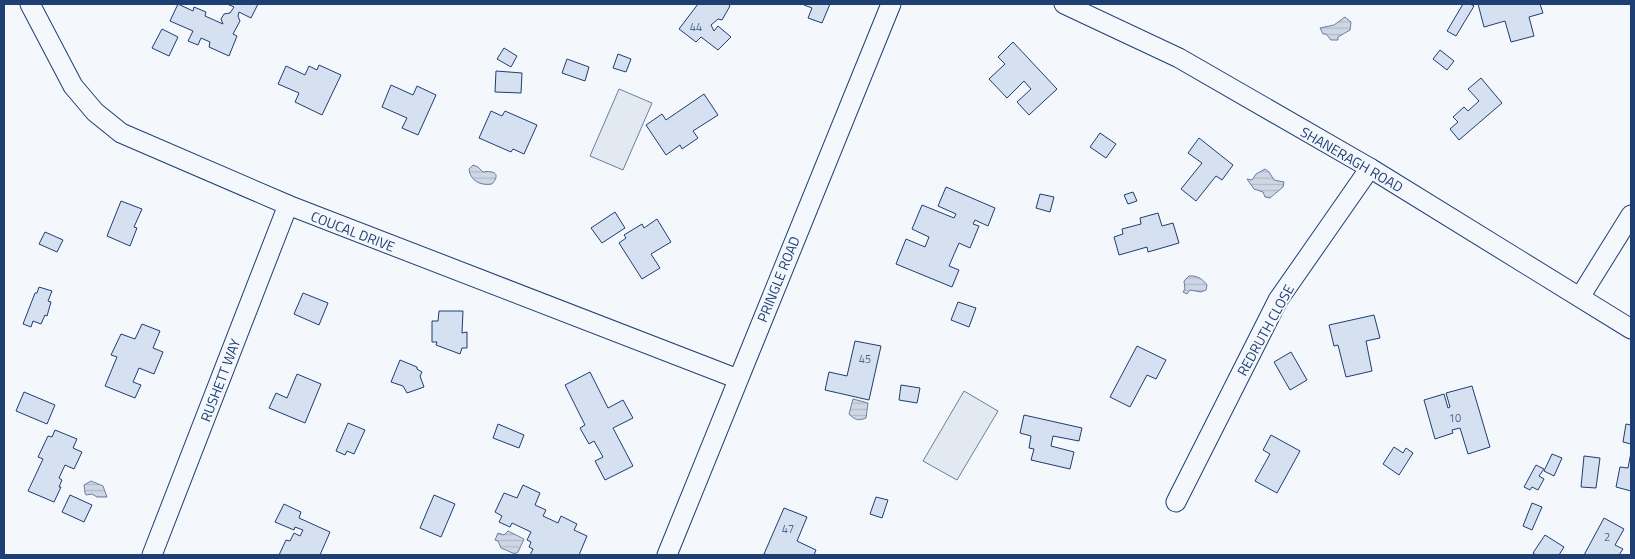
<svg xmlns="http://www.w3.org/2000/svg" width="1635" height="559" font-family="'Titillium Web',sans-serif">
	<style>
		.pitch { fill: #e3e9f0; stroke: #687fa3 }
		.water { fill: url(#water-rules); stroke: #687fa3 }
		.building { fill: #d5e0f0; stroke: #1d3f73 }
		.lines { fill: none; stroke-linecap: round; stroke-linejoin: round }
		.minor-casing { stroke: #1d3f73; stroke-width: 21 }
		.minor { stroke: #f4f7fb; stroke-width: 19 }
		.labels { text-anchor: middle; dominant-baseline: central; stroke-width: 4; stroke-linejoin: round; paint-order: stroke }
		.number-label { font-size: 11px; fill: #4b6792 }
		.street-label { font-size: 14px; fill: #1d3f73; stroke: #f4f7fb }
	</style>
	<defs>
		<pattern id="water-rules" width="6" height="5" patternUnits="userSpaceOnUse" patternTransform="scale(1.25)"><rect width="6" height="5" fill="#cfd7e4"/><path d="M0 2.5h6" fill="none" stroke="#b1bac7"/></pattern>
	</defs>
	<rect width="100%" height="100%" fill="#f4f7fb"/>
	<g class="pitch">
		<polygon points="619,89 652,103 623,170 590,156"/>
		<polygon points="964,391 998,411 957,480 923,461"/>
	</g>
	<g class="water">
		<polygon points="1345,17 1351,22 1350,30 1338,37 1338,40 1331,40 1326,34 1323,34 1320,28 1334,25"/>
		<path d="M473 165 478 167 483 172C494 170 501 174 492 184 481 186 470 181 469 169Z"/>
		<polygon points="1265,169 1269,172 1274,180 1284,182 1283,187 1270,198 1265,197 1263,192 1254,189 1247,179 1252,180 1256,174"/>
		<path d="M1189 276C1196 275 1203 279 1207 285L1206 290 1201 292 1190 290 1187 294 1183 292 1185 289 1184 281Z"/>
		<path d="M853 399 868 403 866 418C858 421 855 420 849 414Z"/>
		<polygon points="91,481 103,486 107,497 97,497 92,494 86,495 85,493 84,485"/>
		<polygon points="508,531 524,539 518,552 515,554 501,548 498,541 495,540 498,533 504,535"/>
	</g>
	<g class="building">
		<polygon points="178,4 193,11 194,7 206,12 205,16 223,24 221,19 224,14 230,13 234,7 227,4 258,4 251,18 239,12 238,16 240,21 233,34 237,36 229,56 209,47 210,42 201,38 198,45 188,41 193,31 170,21"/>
		<polygon points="698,4 728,4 730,6 722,20 718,19 711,25 714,31 718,26 731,37 718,50 701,37 696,42 679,29"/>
		<polygon points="805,4 830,4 822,23 808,18 812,8 804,5"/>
		<polygon points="1463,4 1470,4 1474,6 1456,36 1447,31"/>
		<polygon points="1478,4 1540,4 1543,13 1529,17 1534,36 1511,42 1505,21 1484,27"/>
		<polygon points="162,29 178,37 169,56 152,48"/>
		<polygon points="1013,42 1057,89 1029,115 1017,102 1031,89 1024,81 1007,98 989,79 1005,64 998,57"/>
		<polygon points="504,48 517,56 511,67 497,59"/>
		<polygon points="1440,50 1454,61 1447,70 1433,59"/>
		<polygon points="618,54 631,59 626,72 613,68"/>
		<polygon points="567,59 589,67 585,81 562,73"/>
		<polygon points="319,65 341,75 322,115 295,102 299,93 278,84 286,66 305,75 309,66 317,70"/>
		<polygon points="496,71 522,73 521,93 495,92"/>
		<polygon points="1481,78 1502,103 1459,140 1450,129 1458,122 1453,117 1464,107 1468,111 1479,101 1468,89"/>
		<polygon points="391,85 413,95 417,86 436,95 418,135 402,128 407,118 382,107"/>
		<polygon points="704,94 718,115 693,131 698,138 682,149 680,145 666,155 646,125 662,114 666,120"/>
		<polygon points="491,111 502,116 505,111 537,125 524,154 513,149 511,152 479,138"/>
		<polygon points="1100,133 1116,144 1106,158 1090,147"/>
		<polygon points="1199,138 1233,165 1222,180 1216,176 1196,201 1181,189 1202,163 1188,153"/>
		<polygon points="946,187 995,208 988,226 975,220 973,224 979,226 970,248 959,243 949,266 959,270 952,287 896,264 906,239 925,247 929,237 912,229 922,205 954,218 956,214 938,206"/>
		<polygon points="1133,192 1137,201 1128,204 1124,195"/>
		<polygon points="1040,194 1054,197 1050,212 1036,208"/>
		<polygon points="121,201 142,209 134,227 137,228 130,246 107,236"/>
		<polygon points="615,212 625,228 602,243 591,228"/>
		<polygon points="1158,213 1162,226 1173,223 1179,243 1148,252 1147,247 1119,255 1114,237 1123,234 1122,229 1141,224 1140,218"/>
		<polygon points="657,219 671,242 651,254 660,268 642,279 619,243 626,238 624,235 642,224 644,228"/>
		<polygon points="45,232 63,240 57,252 39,244"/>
		<polygon points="39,287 52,291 48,301 51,302 47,316 45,315 41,324 33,321 31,327 23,324 35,293 37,293"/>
		<polygon points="303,293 328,303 319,325 294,314"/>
		<polygon points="958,302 976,308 969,327 951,320"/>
		<polygon points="439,311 463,311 462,333 467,332 467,348 462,348 460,354 436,345 437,342 432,342 432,321 438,321"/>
		<polygon points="1374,315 1380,338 1366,341 1372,371 1346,377 1338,345 1334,346 1329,325"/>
		<polygon points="142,324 160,331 153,348 163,352 154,374 139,368 133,382 141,385 135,398 105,386 117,357 111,355 121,334 135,339"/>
		<polygon points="855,341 881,346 869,400 825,390 829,372 847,376"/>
		<polygon points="1137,346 1166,360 1156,379 1147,375 1130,407 1110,397"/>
		<polygon points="1291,352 1307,380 1290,390 1274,362"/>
		<polygon points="400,360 417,367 417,369 422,372 420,376 424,387 407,393 403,386 391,382"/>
		<polygon points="590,372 608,408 623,400 633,418 613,428 633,466 605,480 595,461 603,457 594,441 589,444 580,428 585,425 565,385"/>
		<polygon points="297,374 321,384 305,423 269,408 276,393 287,398"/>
		<polygon points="901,385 920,388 917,403 899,400"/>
		<polygon points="1472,386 1490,447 1468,454 1460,428 1452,430 1453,433 1435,439 1424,400 1444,394 1448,408 1450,407 1446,393"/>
		<polygon points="24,392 55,405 47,424 16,411"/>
		<polygon points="1024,415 1082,428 1079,441 1053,436 1051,446 1074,452 1070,469 1031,460 1034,449 1029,448 1031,436 1020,433"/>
		<polygon points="348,423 365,430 354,454 347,451 345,455 336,451"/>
		<polygon points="498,424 524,435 519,448 493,438"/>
		<polygon points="1626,424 1631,425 1631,444 1623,442"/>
		<polygon points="55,430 77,439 73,448 82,452 74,469 65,465 59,478 62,480 59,487 61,487 54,502 28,491 43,459 38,457 48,436 52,437"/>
		<polygon points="1271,435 1300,451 1277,493 1255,481 1270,454 1263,450"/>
		<polygon points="1394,447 1403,453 1406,448 1413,453 1399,475 1383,464"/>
		<polygon points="1631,452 1631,491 1616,487 1620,467 1628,468"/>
		<polygon points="1552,454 1562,458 1554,476 1544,471"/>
		<polygon points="1584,456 1600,458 1596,488 1581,487"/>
		<polygon points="1536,465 1544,469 1539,476 1544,479 1538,490 1532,487 1530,490 1524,487"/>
		<polygon points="523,485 540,493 535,505 546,510 543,516 558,523 561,516 577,524 574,530 587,536 579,555 530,555 533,549 529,547 531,542 527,540 531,532 512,523 510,527 499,522 502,516 495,512 504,493 517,498"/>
		<polygon points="70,495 92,505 84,522 62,512"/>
		<polygon points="434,495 455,504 441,537 420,528"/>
		<polygon points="876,497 888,500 882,518 870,514"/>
		<polygon points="1532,503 1542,507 1532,530 1523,526"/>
		<polygon points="284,504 301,512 299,518 330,532 320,555 279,555 286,540 290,541 294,533 300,536 303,530 295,527 294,530 275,522"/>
		<polygon points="784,508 807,517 797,541 816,550 814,555 769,555 764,554"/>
		<polygon points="1604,518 1624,529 1615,545 1623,549 1619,555 1584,555"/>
		<polygon points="1545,535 1564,547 1559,555 1536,555 1533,553"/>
	</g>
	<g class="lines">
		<g class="minor-casing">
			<g id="minor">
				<polyline points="30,4 73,86 95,112 121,133 288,205 738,379"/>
				<polyline points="1064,4 1179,58 1370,168 1631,329"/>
				<polyline points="1580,297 1631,215"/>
				<polyline points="1176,502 1278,300 1370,168"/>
				<polyline points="152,555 288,205"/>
				<polyline points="667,555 891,4"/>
			</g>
		</g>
		<use href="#minor" class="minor"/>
	</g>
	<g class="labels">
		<g class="number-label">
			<text x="696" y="27">44</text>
			<text x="865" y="359">45</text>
			<text x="1455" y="418">10</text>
			<text x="788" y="529">47</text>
			<text x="1607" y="537">2</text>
		</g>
		<g class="street-label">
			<text transform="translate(1352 159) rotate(30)">SHANERAGH ROAD</text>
			<text transform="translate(353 231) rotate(21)">COUCAL DRIVE</text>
			<text transform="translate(778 279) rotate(-68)">PRINGLE ROAD</text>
			<text transform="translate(1265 330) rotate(-61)">REDRUTH CLOSE</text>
			<text transform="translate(220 380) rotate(-69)">RUSHETT WAY</text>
		</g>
	</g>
	<rect width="1635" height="559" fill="none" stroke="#1d3f73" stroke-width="10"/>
</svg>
